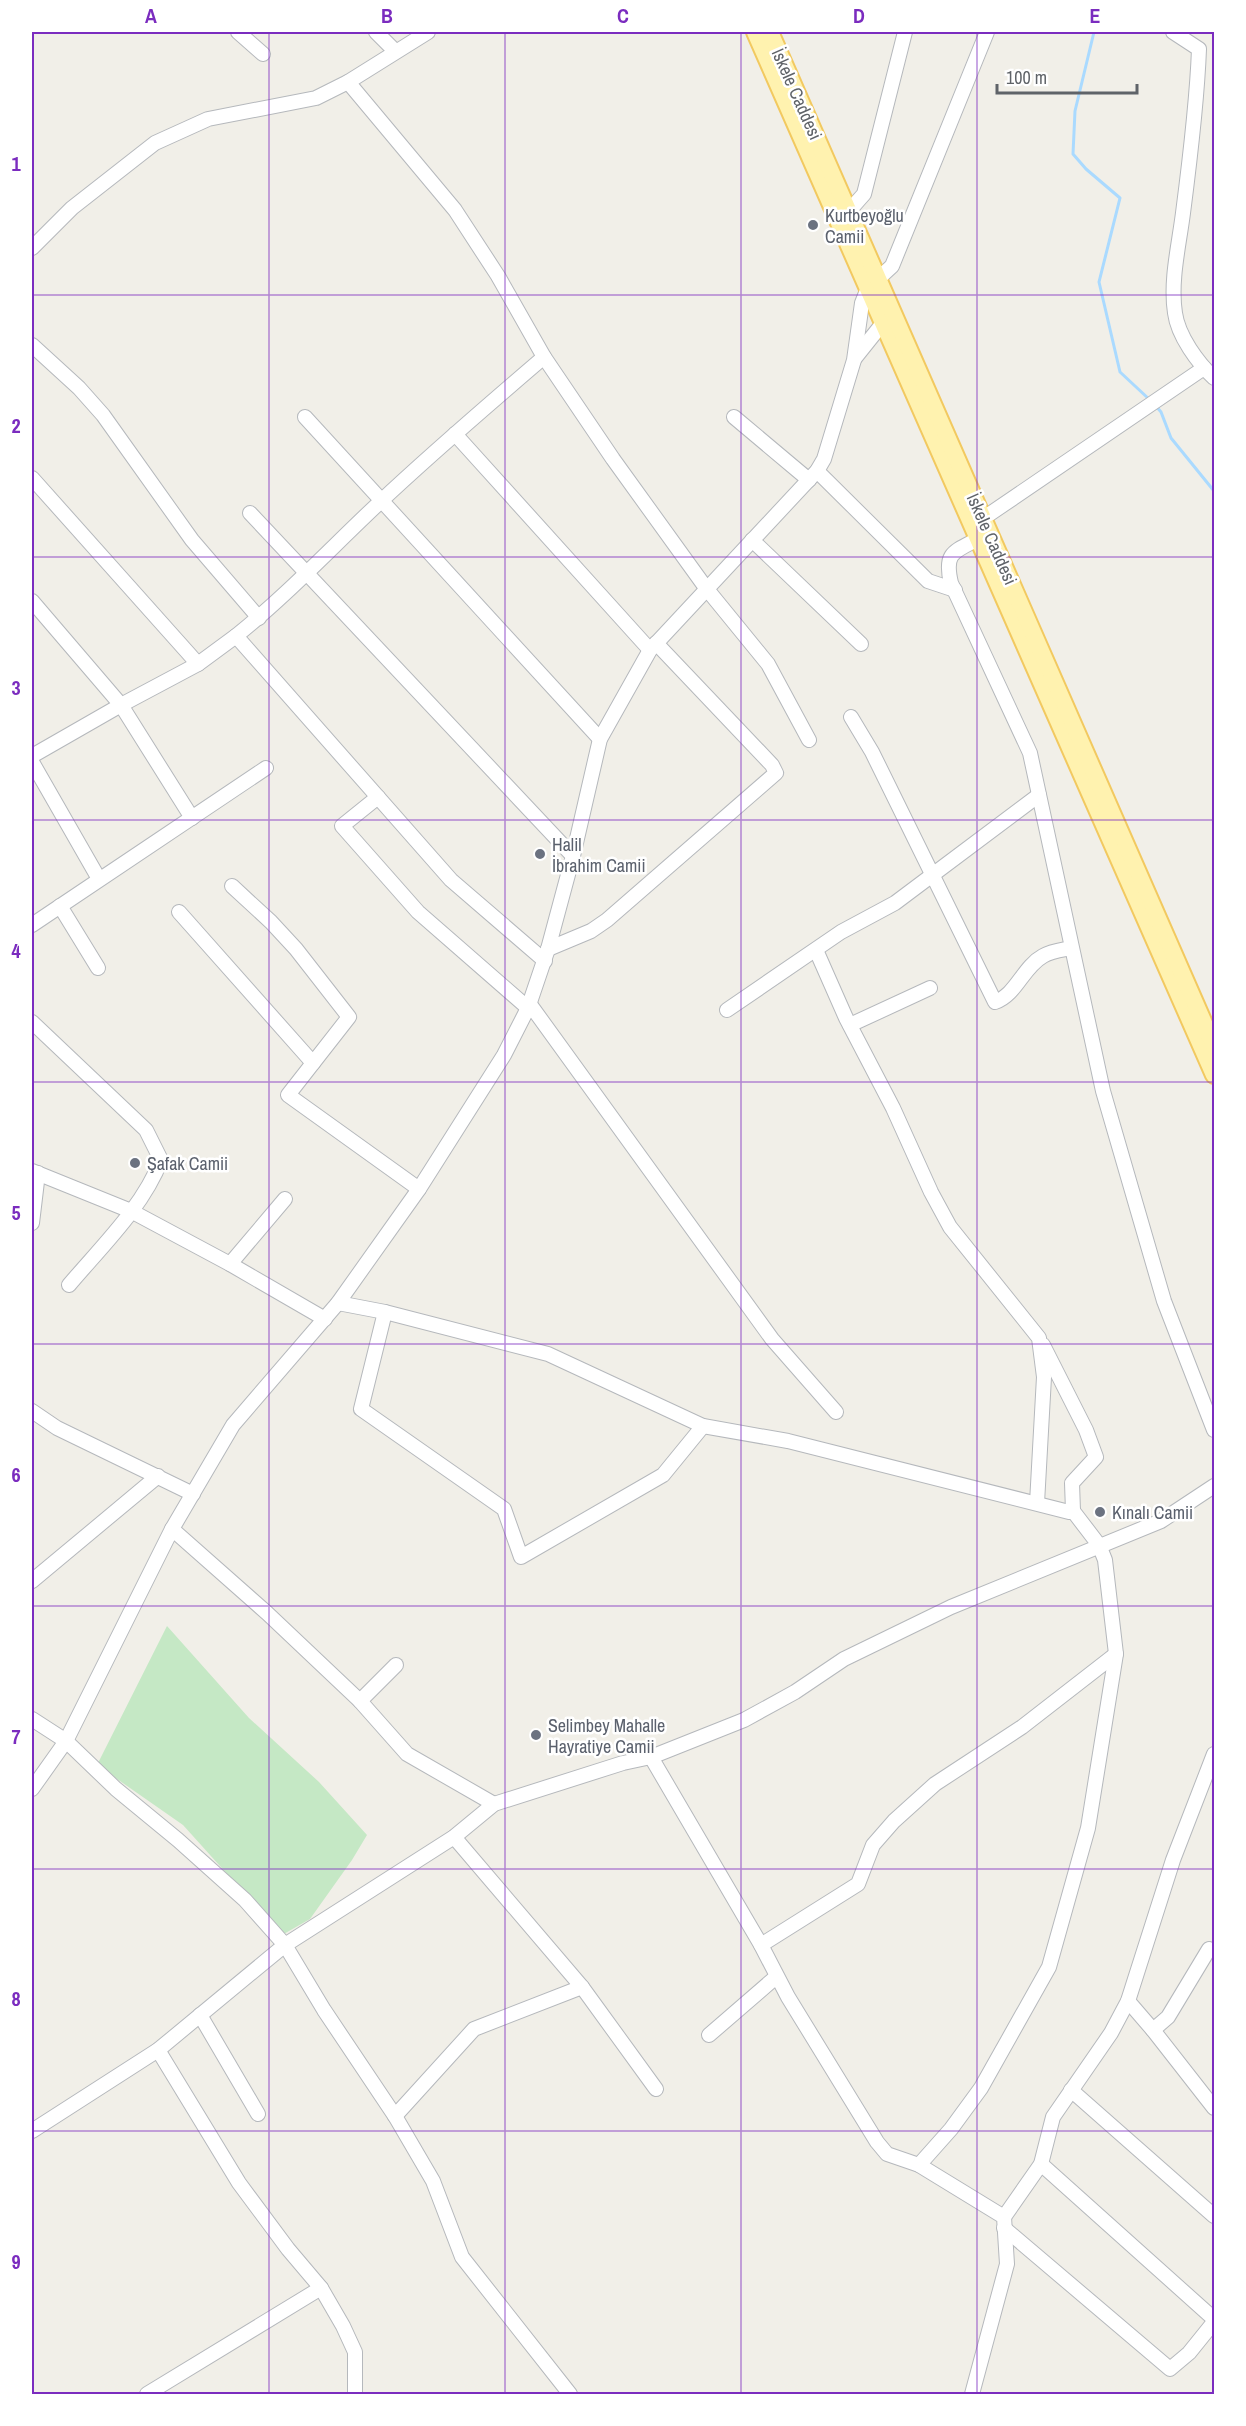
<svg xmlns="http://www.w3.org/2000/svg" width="1246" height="2426" font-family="'Archivo Narrow',sans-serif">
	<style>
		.green { fill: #c5e8c5 }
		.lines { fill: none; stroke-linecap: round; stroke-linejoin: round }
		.stream { stroke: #aadaff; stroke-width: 3 }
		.minor-casing { stroke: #b5b8bc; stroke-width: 16 }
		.major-casing { stroke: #f2c960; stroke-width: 20 }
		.minor { stroke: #fff; stroke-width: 14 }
		.major { stroke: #fff2af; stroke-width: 16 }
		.grid { fill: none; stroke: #7b2cbf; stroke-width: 1.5; stroke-opacity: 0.55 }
		.worship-dot { fill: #6b7280; stroke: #fff; stroke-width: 2 }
		.labels { text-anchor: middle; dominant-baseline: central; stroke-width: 5; stroke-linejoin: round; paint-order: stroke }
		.street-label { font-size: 18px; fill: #5f6368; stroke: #fff }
		.worship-label { font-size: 18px; fill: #5b616d; stroke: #fff; text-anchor: start }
		.neatline { fill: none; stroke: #7b2cbf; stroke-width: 2 }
		.grid-label { font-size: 20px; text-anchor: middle; font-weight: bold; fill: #7b2cbf }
	</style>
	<rect width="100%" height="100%" fill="#f1efe8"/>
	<polygon class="green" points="167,1626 249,1718 319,1782 367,1835 352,1860 310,1919 282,1935 183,1825 97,1765"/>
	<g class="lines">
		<g class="stream">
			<polyline points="1094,32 1075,111 1073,154 1086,169 1120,198 1099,282 1120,372 1150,400"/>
			<polyline points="1155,405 1161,412 1171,438 1214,491"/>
		</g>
		<g class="minor-casing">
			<g id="minor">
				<polyline points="238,32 263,54"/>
				<polyline points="376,32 395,51"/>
				<polyline points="428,32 348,82 455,210 498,276 544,357 613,459 706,588 768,664 809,740"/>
				<path d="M1173 32 1199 49C1197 103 1190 159 1183 213 1179 245 1170 281 1175 313 1178 336 1198 363 1214 378"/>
				<polyline points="849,211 864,194 905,32"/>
				<polyline points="32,248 72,208 155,143 208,119 316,98 348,82"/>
				<polyline points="879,278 892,266 987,32"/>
				<polyline points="32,345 79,388 103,415 192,540 259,618"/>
				<path d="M544 357C488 405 433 452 380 502 332 547 287 595 236 636L451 880 545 961"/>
				<polyline points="855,358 883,323"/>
				<polyline points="305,417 600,739"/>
				<polyline points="734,417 809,480"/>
				<polyline points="455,434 650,650"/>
				<polyline points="817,471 928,581 955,590"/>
				<polyline points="32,478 198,664"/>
				<polyline points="250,513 573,856"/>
				<polyline points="975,524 1204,368"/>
				<path d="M978 539C953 552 944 553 951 583L1030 753 1103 1091 1164 1301 1214 1430"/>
				<polyline points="752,540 861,644"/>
				<polyline points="32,601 121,705 192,818"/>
				<path d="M851 717 872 752 995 1002C1016 995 1023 967 1043 956 1051 951 1061 950 1071 948"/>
				<polyline points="32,756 121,705 198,664 236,636"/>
				<polyline points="32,762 99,879"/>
				<polyline points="378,797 342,826 418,912 528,1008"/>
				<polyline points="232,886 271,922 296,949 349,1017 288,1095 419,1189"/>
				<polyline points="60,906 98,968"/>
				<polyline points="179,912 313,1063"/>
				<polyline points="32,925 266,768"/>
				<polyline points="548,949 591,931 607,920 776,773 772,765 656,643"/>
				<polyline points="816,950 846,1018 893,1108 931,1192 950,1227 1039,1338 1044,1377 1037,1503"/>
				<polyline points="529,1003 772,1339 836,1412"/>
				<polyline points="727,1010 841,932 895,903 1039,795"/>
				<path d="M32 1022 146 1130 161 1160C143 1207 101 1247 69 1285"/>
				<polyline points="850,1025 930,988"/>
				<polyline points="32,1171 131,1211 230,1264 325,1319"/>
				<polyline points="32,1223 38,1173"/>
				<polyline points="230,1264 285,1199"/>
				<polyline points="338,1303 385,1312 548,1354 703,1426 788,1441 1069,1512 1073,1511 1099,1545 1105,1560 1116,1654 1088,1828 1049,1967 981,2088 951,2129 919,2165"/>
				<polyline points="385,1312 361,1409 504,1509 521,1557 663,1475 703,1426"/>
				<polyline points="1043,1345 1086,1430 1096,1457 1072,1483 1073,1511"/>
				<polyline points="32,1411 57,1428 193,1494"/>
				<polyline points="172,1529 267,1613 360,1701 407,1754 494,1804"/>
				<polyline points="32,1581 158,1476"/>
				<polyline points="360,1701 396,1665"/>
				<polyline points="32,1719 66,1741 116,1789 178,1840 245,1900 285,1945 324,2010 395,2116 433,2181 462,2257 570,2394"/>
				<polyline points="651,1757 761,1945 788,1997 877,2142 887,2154 919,2165 1004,2217 1007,2264 972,2394"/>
				<polyline points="32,1789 66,1741 172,1529 233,1425 338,1303 419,1189 504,1055 528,1008 548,949 573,856 600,739 650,650 817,471 824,459 854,360 862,303 868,288"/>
				<polyline points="454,1837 582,1987 656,2089"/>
				<polyline points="761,1945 858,1884 873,1845 894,1821 935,1784 1022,1727 1116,1654"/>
				<polyline points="1128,2001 1153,2030 1214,2108"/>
				<polyline points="200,2015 258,2114"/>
				<polyline points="1153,2030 1168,2017 1209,1949"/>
				<polyline points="709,2035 776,1977"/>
				<polyline points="158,2050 239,2183 288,2249 321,2288 343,2326 355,2352 355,2394"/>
				<polyline points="1071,2090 1214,2216"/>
				<polyline points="395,2116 474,2029 582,1987"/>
				<polyline points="32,2131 158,2050 285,1945 454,1837 494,1804 623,1763 651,1757 744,1720 795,1692 844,1659 951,1607 1161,1521 1214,1486"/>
				<polyline points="1041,2164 1214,2319"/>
				<polyline points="1004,2217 1041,2164 1053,2117 1111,2033 1128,2001 1173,1860 1214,1754"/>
				<polyline points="1004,2228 1170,2369 1189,2353 1214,2322"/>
				<polyline points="147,2394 321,2288"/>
			</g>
		</g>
		<g class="major-casing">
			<g id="major">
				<polyline points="755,32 1214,1075"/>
				<polyline points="770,32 1214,1046"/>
			</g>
		</g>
		<use href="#minor" class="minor"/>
		<use href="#major" class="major"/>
	</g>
	<path class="grid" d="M269 32V2394M505 32V2394M741 32V2394M977 32V2394M32 295H1214M32 557H1214M32 820H1214M32 1082H1214M32 1344H1214M32 1606H1214M32 1869H1214M32 2131H1214"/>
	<g class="worship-dot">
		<circle cx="813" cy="225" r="6"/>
		<circle cx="540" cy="854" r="6"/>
		<circle cx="135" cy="1163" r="6"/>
		<circle cx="1100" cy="1512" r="6"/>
		<circle cx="536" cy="1735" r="6"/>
	</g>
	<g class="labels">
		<g class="street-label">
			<text transform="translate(797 94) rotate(66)">İskele Caddesi</text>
			<text transform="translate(992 539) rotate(66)">İskele Caddesi</text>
		</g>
		<g class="worship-label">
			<text x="825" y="215">Kurtbeyoğlu<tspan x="825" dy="21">Camii</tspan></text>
			<text x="552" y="844">Halil<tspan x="552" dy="21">İbrahim Camii</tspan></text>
			<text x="147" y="1163">Şafak Camii</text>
			<text x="1112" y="1512">Kınalı Camii</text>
			<text x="548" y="1725">Selimbey Mahalle<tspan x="548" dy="21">Hayratiye Camii</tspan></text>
		</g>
	</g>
	<rect width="1246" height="2426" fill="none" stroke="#ffffff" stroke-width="66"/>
	<path d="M997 84v9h140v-9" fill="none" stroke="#5f6368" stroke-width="3"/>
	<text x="1006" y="84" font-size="18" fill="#5f6368" stroke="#ffffff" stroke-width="4.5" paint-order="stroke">100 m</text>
	<rect x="33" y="33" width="1180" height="2360" class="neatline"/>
	<g class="grid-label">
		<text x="151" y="23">A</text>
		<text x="387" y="23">B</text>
		<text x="623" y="23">C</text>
		<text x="859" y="23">D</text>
		<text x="1095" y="23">E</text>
		<text x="16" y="171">1</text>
		<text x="16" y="433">2</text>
		<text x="16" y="695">3</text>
		<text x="16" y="958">4</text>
		<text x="16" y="1220">5</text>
		<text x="16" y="1482">6</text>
		<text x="16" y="1744">7</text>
		<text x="16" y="2006">8</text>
		<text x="16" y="2269">9</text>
	</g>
</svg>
